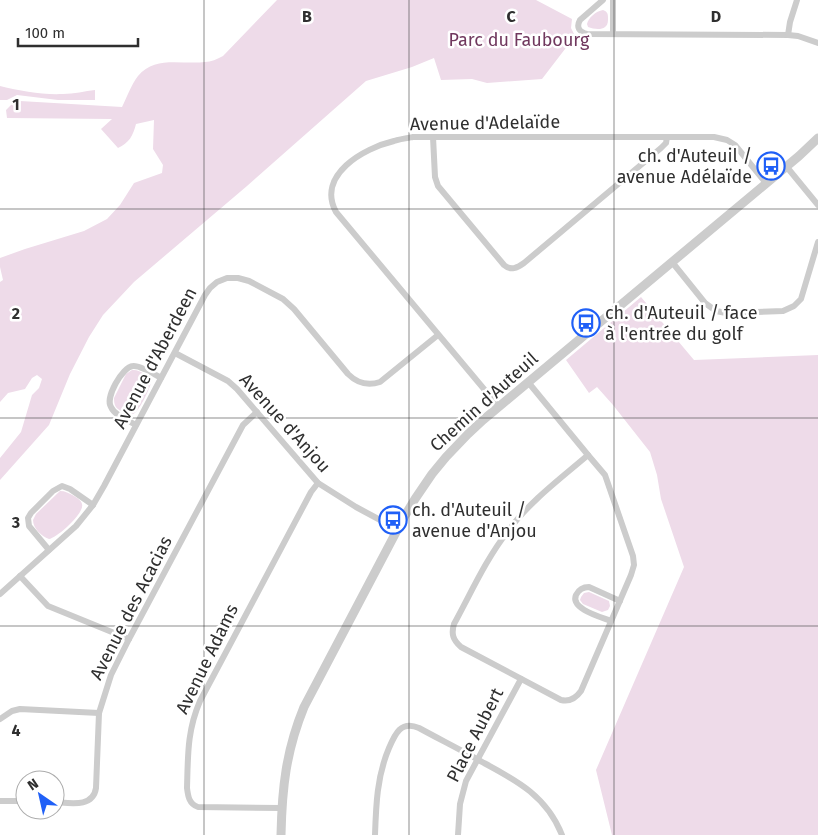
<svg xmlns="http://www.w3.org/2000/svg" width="818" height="835" font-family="'Fira Sans',sans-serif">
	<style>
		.green { fill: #eedbe9 }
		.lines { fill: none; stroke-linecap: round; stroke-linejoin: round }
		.minor { stroke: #ccc; stroke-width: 6 }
		.tertiary { stroke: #ccc; stroke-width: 9 }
		.grid { fill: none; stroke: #2f2f2f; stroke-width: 1; stroke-opacity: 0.55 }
		.labels { text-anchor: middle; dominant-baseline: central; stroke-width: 5; stroke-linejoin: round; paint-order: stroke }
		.park-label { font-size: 18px; fill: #70385e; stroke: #fff }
		.street-label { font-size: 18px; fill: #2f2f2f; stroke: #fff }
		.poi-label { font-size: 18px; fill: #2f2f2f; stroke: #fff; text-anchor: start }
		.grid-label { font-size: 16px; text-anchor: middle; font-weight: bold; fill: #2f2f2f; stroke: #fff; stroke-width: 5; stroke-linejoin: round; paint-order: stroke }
	</style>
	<rect width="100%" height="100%" fill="#fff"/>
	<g class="green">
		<path d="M277 0H536L572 19 571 28 575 36 542 79 487 83 472 79 441 80 434 58 412 67 366 81 247 186 134 282 103 315 89 337 70 374 49 425 0 480V458L21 432 32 395 39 388 42 379 37 375 32 378 25 389 8 393 0 402V282L3 280 0 267V258L25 249 84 231 107 219 120 205 134 183 162 173 163 165 153 149 154 120 136 124C133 136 129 143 118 148L101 129 112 119 7 118 6 110 11 105 20 101 122 107C127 97 131 85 138 76 155 55 182 65 205 62 211 62 217 59 223 56Z"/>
		<path d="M603 10C608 12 608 14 608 20 608 31 596 30 588 27L587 24C588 18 596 11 603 10Z"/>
		<path d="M0 86C21 91 42 95 63 94 74 94 85 91 95 90V100H58L17 95 7 100H0Z"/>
		<polygon points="641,297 694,360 818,355 818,835 612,835 596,770 684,567 661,499 657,475 650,452 613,405 597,387 589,393 566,360"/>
		<path d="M132 370C140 369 149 376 151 383 149 390 139 412 133 414 128 416 125 413 121 411 115 408 114 404 114 398L126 374Z"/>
		<path d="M60 491C65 491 69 493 74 496 77 498 81 500 82 504 85 513 57 538 49 539 41 536 33 528 33 520L36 514Z"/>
		<polygon points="589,592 609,601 610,606 608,610 602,612 583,604 580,600 581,597 584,593"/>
	</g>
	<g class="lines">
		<g class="minor">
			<path d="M603 0 580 20C576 27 579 32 587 34L788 35 798 36 818 43"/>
			<polyline points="613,0 613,34"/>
			<polyline points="788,35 790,22 797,0"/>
			<path d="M433 137 435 177 438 186 504 265C511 271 517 268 524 263L661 148 666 143 667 137"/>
			<polyline points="786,166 818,205"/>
			<polyline points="672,262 705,303 716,311 726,313 783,311 794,306 801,299 818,242"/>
			<polyline points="175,353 228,381 237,389 318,483 356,507 397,529"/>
			<polyline points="528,382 588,455"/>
			<path d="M499 407 336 212C316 175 364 148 394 141 400 139 407 138 413 137H714L727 140 735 145 766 183"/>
			<path d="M136 425C128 420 115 416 111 407 105 398 122 367 133 366 140 365 154 374 161 378"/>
			<path d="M588 455 605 475 633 556 634 565 631 575 581 691C576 698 569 702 561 700L461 647C453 640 451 634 454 624 471 593 486 559 508 531 530 501 560 479 588 455Z"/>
			<polyline points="49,550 29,526 28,518 31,513 53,491 62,486 70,489 93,505"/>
			<polyline points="20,576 48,606 129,639"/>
			<path d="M0 594 76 526 93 505 104 486 205 295 210 288 217 282 227 278H238L249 281 283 299 294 309 348 374C357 383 368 386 380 382L438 335"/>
			<path d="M611 621C601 617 570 609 576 595 579 589 583 587 589 587L620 601"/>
			<polyline points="0,719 12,711 20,709 99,713"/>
			<polyline points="0,801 25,801"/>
			<path d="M55 802C70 803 93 808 96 788L99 713 111 675 129 639 243 425 257 412"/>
			<path d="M281 808 198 807C189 804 188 796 187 788 188 756 187 731 200 701L311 492 318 483"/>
			<path d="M375 835C376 805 377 776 389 748 395 734 401 720 419 728 441 740 463 751 484 763 518 781 547 797 562 835"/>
			<polyline points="458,835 460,804 466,781 521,679"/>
		</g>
		<path class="tertiary" d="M281 835C282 788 286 751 304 707L403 519 415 499 432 474 446 457 468 434 483 420 799 156 818 138"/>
	</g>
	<path class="grid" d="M204 0V835M409 0V835M614 0V835M0 209H818M0 418H818M0 626H818"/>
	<defs>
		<g id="bus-ring" transform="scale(1.4375)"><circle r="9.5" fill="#fff" stroke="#2060f7" stroke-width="1.5"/><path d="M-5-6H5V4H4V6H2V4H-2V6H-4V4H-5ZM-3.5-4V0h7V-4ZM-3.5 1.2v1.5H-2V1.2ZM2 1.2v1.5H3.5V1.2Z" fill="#2060f7"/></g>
	</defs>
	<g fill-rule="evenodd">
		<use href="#bus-ring" x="771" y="166"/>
		<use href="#bus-ring" x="586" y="323"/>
		<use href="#bus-ring" x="393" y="520"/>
	</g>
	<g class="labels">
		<g class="park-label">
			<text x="519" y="40">Parc du Faubourg</text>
		</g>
		<g class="street-label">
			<text transform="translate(485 123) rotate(-1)">Avenue d'Adelaïde</text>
			<text transform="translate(155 358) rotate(-62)">Avenue d'Aberdeen</text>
			<text transform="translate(484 402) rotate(-42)">Chemin d'Auteuil</text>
			<text transform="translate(285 423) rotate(48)">Avenue d'Anjou</text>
			<text transform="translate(131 608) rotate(-63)">Avenue des Acacias</text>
			<text transform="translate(207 659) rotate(-64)">Avenue Adams</text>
			<text transform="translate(475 735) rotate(-63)">Place Aubert</text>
		</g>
		<g class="poi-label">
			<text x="752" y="156" text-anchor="end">ch. d'Auteuil /<tspan x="752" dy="21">avenue Adélaïde</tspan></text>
			<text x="605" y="313">ch. d'Auteuil / face<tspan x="605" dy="21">à l'entrée du golf</tspan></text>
			<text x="412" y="510">ch. d'Auteuil /<tspan x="412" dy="21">avenue d'Anjou</tspan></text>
		</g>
	</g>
	<g class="grid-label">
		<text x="307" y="22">B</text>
		<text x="511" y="22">C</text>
		<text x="716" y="22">D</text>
		<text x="16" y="110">1</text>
		<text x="16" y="319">2</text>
		<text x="16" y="528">3</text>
		<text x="16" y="736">4</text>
	</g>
	<g transform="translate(40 795) rotate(326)"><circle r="24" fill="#ffffff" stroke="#acacac"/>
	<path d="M0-4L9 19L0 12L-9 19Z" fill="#2060f7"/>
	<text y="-8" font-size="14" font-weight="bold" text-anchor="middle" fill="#2f2f2f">N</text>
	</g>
	<path d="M18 38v8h120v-8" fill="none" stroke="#2f2f2f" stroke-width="2.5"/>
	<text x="25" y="38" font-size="15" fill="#2f2f2f" stroke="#ffffff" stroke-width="4" paint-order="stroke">100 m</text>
</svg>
